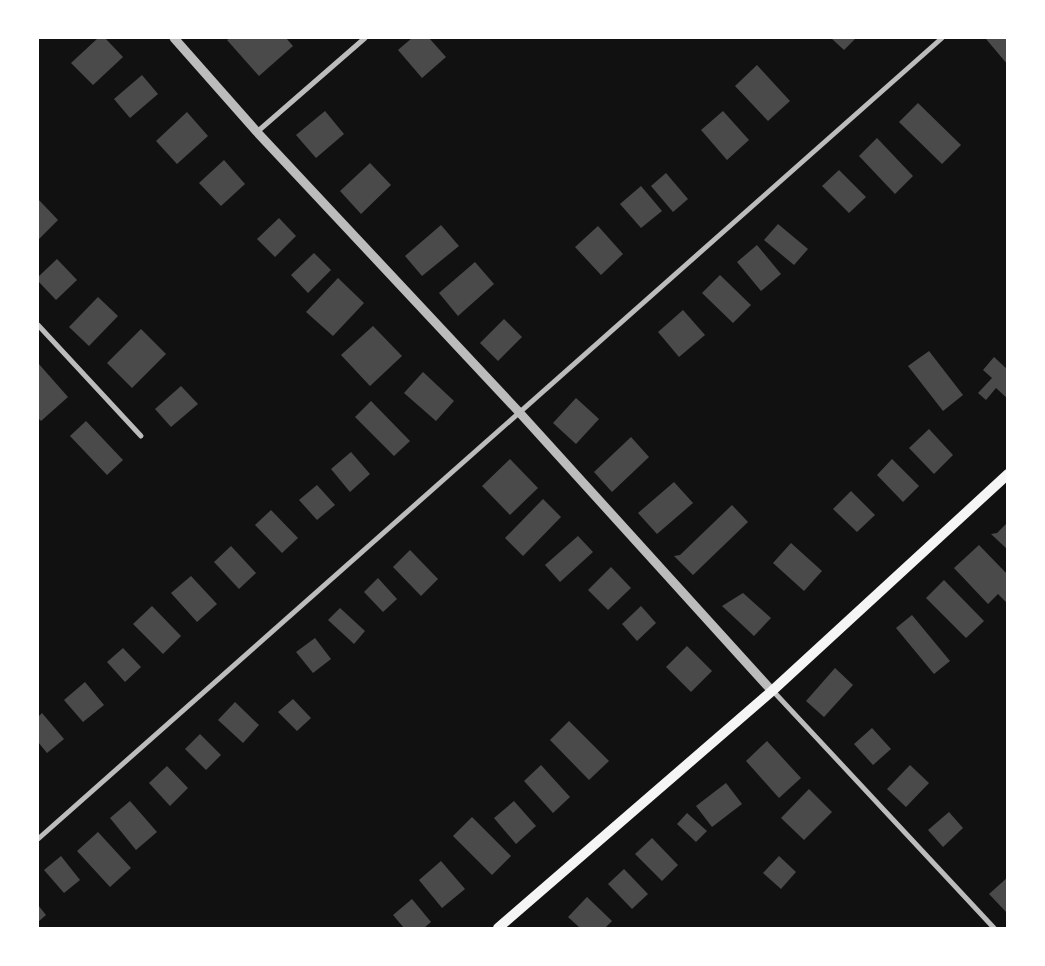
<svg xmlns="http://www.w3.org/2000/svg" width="1045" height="966" font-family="'Crimson Pro',serif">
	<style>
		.building { fill: #4a4a4a }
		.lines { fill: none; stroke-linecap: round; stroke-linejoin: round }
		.minor { stroke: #bcbcbc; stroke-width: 5 }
		.tertiary { stroke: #bcbcbc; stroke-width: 9 }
		.secondary { stroke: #f5f5f5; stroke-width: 10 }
	</style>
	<rect width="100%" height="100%" fill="#111"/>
	<g class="building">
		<polygon points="98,38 105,38 123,57 93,85 71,63"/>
		<polygon points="230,38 286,38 293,46 259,76 227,40"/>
		<polygon points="412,38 429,38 446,57 422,78 398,50"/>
		<polygon points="831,38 856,38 844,50"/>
		<polygon points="988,38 1008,38 1008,65 986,39"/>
		<polygon points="757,65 790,101 768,121 735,86"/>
		<polygon points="142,75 158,94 130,118 114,99"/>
		<polygon points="918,103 961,145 942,164 899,122"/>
		<polygon points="325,111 344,134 316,158 296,135"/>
		<polygon points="723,111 749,140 727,160 701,130"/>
		<polygon points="187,112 208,136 177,164 156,141"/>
		<polygon points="877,138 913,176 895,194 859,156"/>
		<polygon points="224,160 245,184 221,206 199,183"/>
		<polygon points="370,163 391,185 361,214 340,191"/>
		<polygon points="839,170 866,197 849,213 822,186"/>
		<polygon points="666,173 688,199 673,212 651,186"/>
		<polygon points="641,186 662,211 641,228 620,204"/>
		<polygon points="38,199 58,220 38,240"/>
		<polygon points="279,218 296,236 275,257 257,239"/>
		<polygon points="778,224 808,249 794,265 764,240"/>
		<polygon points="441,225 459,246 422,276 405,256"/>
		<polygon points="598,226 623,254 601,275 575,247"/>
		<polygon points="757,245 781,274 761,291 737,262"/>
		<polygon points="314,253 331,270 308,293 291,275"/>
		<polygon points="57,259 77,280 56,300 38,281 38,277"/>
		<polygon points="475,262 494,284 458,316 439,293"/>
		<polygon points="720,275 751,305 733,323 702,293"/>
		<polygon points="338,278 364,303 333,336 306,312"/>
		<polygon points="98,297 118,316 89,346 69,327"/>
		<polygon points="683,310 705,335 679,357 658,332"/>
		<polygon points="504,319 522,337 498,361 480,343"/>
		<polygon points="373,326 402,356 370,386 341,355"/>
		<polygon points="141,329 166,354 132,388 107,363"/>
		<polygon points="929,351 963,395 943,411 908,366"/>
		<polygon points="994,357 1008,370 1008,399 996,388 986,400 978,393 992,378 983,370"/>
		<polygon points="38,363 68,397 41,421 38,418"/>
		<polygon points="423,372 454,401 436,421 404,393"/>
		<polygon points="181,386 198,404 171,427 155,409"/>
		<polygon points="576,398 599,419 576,444 553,423"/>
		<polygon points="371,401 410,441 394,456 355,417"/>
		<polygon points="86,421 123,460 107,475 70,436"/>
		<polygon points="929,429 953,455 934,474 909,448"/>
		<polygon points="631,437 649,457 612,492 594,472"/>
		<polygon points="351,452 370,474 350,492 331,469"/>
		<polygon points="510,459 538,488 510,515 482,486"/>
		<polygon points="892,459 919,486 903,502 877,475"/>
		<polygon points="674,482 693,503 657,534 638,513"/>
		<polygon points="317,485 335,505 317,520 299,500"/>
		<polygon points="851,491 875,515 857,532 833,509"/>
		<polygon points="543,499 561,517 523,556 505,538"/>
		<polygon points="732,505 748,522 693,575 674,556 680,555"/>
		<polygon points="271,510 298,538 282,553 255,525"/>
		<polygon points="1008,522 1008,550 991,534 997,533"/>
		<polygon points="578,536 593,552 560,582 545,565"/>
		<polygon points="791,543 822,571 804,591 773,563"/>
		<polygon points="979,545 1008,575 1008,604 998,594 988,604 954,568"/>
		<polygon points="231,546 256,573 239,589 214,562"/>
		<polygon points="410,550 438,579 421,596 393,567"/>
		<polygon points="611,567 631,588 608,610 588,590"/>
		<polygon points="191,576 217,604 197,622 171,593"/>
		<polygon points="378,578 397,599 383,612 364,592"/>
		<polygon points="944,580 984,621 966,638 926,598"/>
		<polygon points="743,593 771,618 754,636 722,606"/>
		<polygon points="152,606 181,636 163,654 133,624"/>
		<polygon points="641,606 656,623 637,641 622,624"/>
		<polygon points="340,608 365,631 354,644 328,620"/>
		<polygon points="912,615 950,661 934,674 896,628"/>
		<polygon points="315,638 331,659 313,673 296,652"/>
		<polygon points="687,646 712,671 691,692 666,667"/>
		<polygon points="123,648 141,667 125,682 107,662"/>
		<polygon points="835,668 853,685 824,717 806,701"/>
		<polygon points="85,682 104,705 83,722 64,700"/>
		<polygon points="293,699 311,718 297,731 278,712"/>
		<polygon points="235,702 259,725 243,743 218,720"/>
		<polygon points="42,713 64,739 47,753 38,742 38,717"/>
		<polygon points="569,721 609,761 589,780 550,740"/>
		<polygon points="872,728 891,749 873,765 854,744"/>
		<polygon points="200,734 221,755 206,770 185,749"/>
		<polygon points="767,741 801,778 779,798 746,761"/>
		<polygon points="541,765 570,797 553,813 524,781"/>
		<polygon points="910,765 929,783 906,807 887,789"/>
		<polygon points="167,766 188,788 170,806 149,783"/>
		<polygon points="726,783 742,804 712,827 696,806"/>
		<polygon points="809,789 832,812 804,840 781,818"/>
		<polygon points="130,801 157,832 136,850 110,818"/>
		<polygon points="514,801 536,826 516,844 494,818"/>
		<polygon points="949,812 963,828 943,847 928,830"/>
		<polygon points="687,813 707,831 696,842 677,824"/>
		<polygon points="472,817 511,856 492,875 453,836"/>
		<polygon points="98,832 131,868 110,887 77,851"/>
		<polygon points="652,838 678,865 662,881 635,854"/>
		<polygon points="61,856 80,880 64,893 44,870"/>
		<polygon points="779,856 796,872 781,889 763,873"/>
		<polygon points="441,861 465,889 442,908 419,880"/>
		<polygon points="624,869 648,894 632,909 608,884"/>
		<polygon points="1008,877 1008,914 989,894"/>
		<polygon points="587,897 612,921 605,928 580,928 568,917"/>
		<polygon points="412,899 431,922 424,928 404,928 393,915"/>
		<polygon points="38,905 46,915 38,922"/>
	</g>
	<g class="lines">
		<g class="minor">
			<polyline points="257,132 365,38"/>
			<polyline points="38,325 141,436"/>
			<polyline points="773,691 994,928"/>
			<polyline points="38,839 942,38"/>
		</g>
		<polyline class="tertiary" points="174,38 257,132 519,412 772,691"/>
		<polyline class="secondary" points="498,928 772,691 1008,474"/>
	</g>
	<rect width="1045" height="966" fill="none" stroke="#ffffff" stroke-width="78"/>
</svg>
